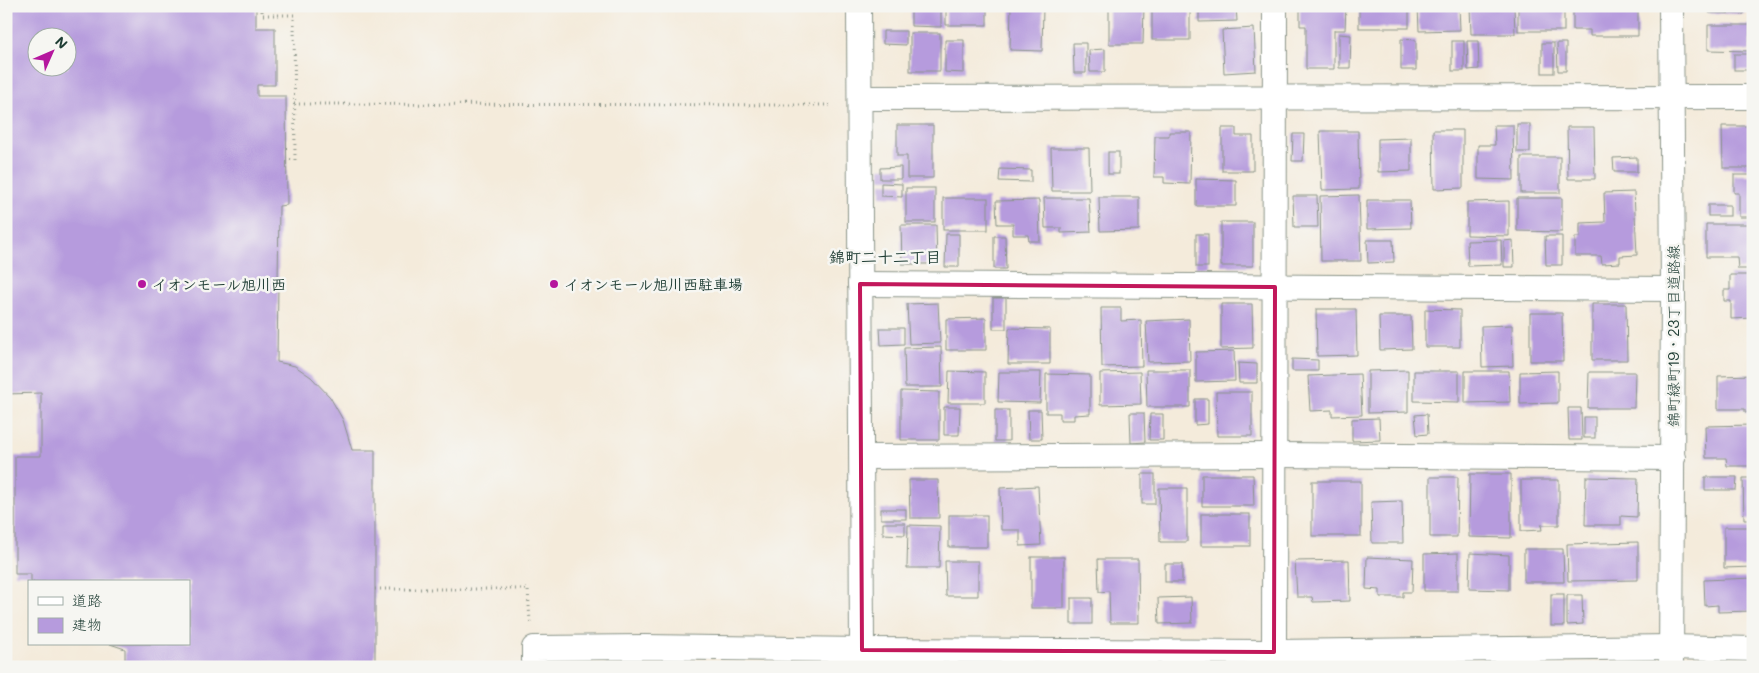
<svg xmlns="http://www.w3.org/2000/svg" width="1759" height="673" font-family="Mali,'Klee One',sans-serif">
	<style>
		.building { fill: #b69bdd; fill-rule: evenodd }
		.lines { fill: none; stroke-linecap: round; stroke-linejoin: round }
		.minor-casing { stroke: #8a9488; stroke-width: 26 }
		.path { stroke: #8a9488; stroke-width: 3; stroke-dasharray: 1 4; stroke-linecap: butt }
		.minor { stroke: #fff; stroke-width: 24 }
		.marked { fill: none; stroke: #c2185b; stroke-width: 4; stroke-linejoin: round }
		.poi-dot { fill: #b5179e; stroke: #f6f6f2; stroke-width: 2 }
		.labels { text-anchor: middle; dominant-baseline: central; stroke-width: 5; stroke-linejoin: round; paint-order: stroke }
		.poi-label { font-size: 15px; font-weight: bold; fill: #1f3d34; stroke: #f6f6f2; text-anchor: start }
		.street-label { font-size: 15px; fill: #1f3d34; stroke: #f6f6f2 }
		.neighbourhood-label { font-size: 16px; font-weight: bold; fill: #1f3d34; stroke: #f6f6f2 }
	</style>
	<rect width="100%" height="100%" fill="#f6f6f2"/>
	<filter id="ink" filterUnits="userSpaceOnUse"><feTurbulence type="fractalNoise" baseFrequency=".02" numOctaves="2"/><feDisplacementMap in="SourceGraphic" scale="10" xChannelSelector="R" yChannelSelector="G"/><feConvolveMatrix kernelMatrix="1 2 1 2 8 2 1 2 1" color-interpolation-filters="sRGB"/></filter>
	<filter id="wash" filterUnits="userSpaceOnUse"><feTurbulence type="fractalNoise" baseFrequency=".0096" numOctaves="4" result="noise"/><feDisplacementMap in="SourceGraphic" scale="20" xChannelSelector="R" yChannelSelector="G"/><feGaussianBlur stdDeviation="1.12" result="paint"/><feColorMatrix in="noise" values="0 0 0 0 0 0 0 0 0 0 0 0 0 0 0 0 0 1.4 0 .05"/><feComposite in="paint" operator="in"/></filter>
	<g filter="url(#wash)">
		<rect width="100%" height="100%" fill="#f4ebdb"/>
		<g id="blocks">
			<g class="building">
				<path d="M6 6H256V28H275V85H257V96H286L287 205 279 206 277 362 295 366 311 377 330 397 343 420 352 450H375V667H125V649L110 644H189V582H31V574H15V456H41V393L6 394ZM38 38H68V68H38Z"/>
				<polygon points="911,6 941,6 941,27 911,26"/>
				<rect x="946" y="6" width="41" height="19"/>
				<polygon points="1011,6 1043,7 1042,51 1010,50"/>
				<polygon points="1109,6 1144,6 1143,44 1109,44"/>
				<polygon points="1199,6 1236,6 1237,21 1199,22"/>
				<polygon points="1300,6 1346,6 1345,30 1334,30 1334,69 1306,69 1306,26 1300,26"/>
				<rect x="1359" y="6" width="50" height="22"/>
				<polygon points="1418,6 1459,6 1460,30 1419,31"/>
				<polygon points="1470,6 1514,6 1515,34 1471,34"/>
				<rect x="1518" y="6" width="46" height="25"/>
				<polygon points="1573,6 1638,6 1638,36 1590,36 1590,30 1573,30"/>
				<polygon points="1709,6 1744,6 1744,14 1709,13"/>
				<rect x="1152" y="9" width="38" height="31"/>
				<polygon points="1708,25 1750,25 1750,51 1708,50"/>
				<polygon points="1254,28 1256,71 1224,73 1222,30"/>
				<polygon points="883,31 906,31 906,45 883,44"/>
				<rect x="910" y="33" width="30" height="38"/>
				<polygon points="1339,34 1351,35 1350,68 1339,68"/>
				<polygon points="1401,39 1416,40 1416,70 1401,70"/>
				<polygon points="945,40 964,40 964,73 945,72"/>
				<rect x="1452" y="41" width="12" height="30"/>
				<polygon points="1467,41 1478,41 1479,69 1468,70"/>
				<polygon points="1073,43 1086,43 1086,73 1074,73"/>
				<rect x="1542" y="43" width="12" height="30"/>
				<polygon points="1557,43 1566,43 1566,71 1558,71"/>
				<polygon points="1105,49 1105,72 1090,72 1089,50"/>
				<rect x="1734" y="54" width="17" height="16"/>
				<rect x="1517" y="124" width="13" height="28"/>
				<polygon points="897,125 933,125 933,178 907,178 907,156 897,156"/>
				<polygon points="1494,125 1513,125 1514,180 1478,179 1478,145 1495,145"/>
				<polygon points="1722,126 1753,126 1753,168 1723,168"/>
				<polygon points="1567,127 1594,127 1595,179 1568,179"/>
				<polygon points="1222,128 1236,128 1236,136 1253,136 1253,171 1222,171"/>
				<polygon points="1433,130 1463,130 1463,188 1434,189"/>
				<polygon points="1320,131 1358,131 1359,189 1322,190"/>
				<polygon points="1169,132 1191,132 1190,184 1164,183 1164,177 1154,177 1155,136 1169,136"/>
				<polygon points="1293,134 1304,134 1303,161 1292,161"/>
				<polygon points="1411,138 1411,171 1378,172 1378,139"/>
				<polygon points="1051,148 1089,148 1090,191 1052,191"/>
				<rect x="1108" y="152" width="11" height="22"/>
				<rect x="1521" y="157" width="39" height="36"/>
				<polygon points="1637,157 1637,172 1614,172 1613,158"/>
				<polygon points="901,167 901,179 880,179 880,168"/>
				<polygon points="1000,169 1031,170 1031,182 999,181"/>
				<polygon points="1734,175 1753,175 1753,217 1739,217 1739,193 1734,193"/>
				<polygon points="1196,179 1236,180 1236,206 1196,206"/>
				<polygon points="881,183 902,184 902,197 881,196"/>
				<rect x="906" y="188" width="29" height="34"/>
				<polygon points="1634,192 1637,255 1620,256 1620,263 1602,264 1601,256 1575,256 1575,237 1580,237 1580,223 1605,222 1604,193"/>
				<polygon points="1359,195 1361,261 1321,261 1320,196"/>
				<polygon points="1293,196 1317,196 1318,227 1294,227"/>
				<polygon points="1099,197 1139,197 1139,230 1100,231"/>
				<rect x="943" y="198" width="45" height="32"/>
				<polygon points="1044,198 1089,198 1091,232 1061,233 1061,228 1045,228"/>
				<polygon points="1517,198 1562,198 1562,232 1517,231"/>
				<polygon points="1039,200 1040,241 1029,241 1028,235 1013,235 1013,224 997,224 996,201"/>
				<polygon points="1367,200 1410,200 1411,228 1367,229"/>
				<polygon points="1509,201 1509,236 1467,235 1467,202"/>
				<rect x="1708" y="205" width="22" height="11"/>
				<rect x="1221" y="222" width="32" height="44"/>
				<polygon points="1706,224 1753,224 1753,269 1738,269 1737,257 1706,257"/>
				<polygon points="901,225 936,225 937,264 902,264"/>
				<polygon points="946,234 959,234 959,267 945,267"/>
				<rect x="1196" y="234" width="12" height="33"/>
				<polygon points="994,236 1005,236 1006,269 994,269"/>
				<polygon points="1545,236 1562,236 1562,265 1546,265"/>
				<polygon points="1367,240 1393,240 1394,262 1368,263"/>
				<polygon points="1501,240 1502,265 1468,266 1467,241"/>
				<polygon points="1513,240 1514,267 1504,267 1504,241"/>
				<polygon points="1730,275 1753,275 1753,318 1731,319 1731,301 1724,301 1724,290 1730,290"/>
				<rect x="993" y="298" width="13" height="31"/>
				<polygon points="938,303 940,343 909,344 907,304"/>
				<polygon points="1221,304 1252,304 1253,348 1221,349"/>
				<polygon points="1592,304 1626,304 1627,360 1592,360"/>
				<polygon points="1101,308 1121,308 1121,321 1141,320 1142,366 1102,367"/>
				<polygon points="1316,309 1356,309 1357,355 1317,356"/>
				<polygon points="1425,309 1460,310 1460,347 1425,347"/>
				<polygon points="1530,313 1562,313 1563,361 1530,361"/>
				<polygon points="1379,316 1411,316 1412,349 1380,350"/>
				<polygon points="986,318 986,350 946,350 946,319"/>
				<polygon points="1189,319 1190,361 1148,362 1146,321"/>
				<polygon points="1512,325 1513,366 1482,367 1481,326"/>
				<polygon points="880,328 904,328 904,344 881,345"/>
				<polygon points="1009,328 1050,329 1050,364 1008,364"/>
				<polygon points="941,347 942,387 905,387 904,348"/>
				<polygon points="1234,351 1235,381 1196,382 1196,352"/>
				<polygon points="1292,359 1318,360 1318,371 1292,371"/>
				<polygon points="1238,363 1257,364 1257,383 1239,383"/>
				<polygon points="1146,370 1190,370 1190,407 1147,407"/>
				<polygon points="1408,370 1408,412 1368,413 1368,371"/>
				<polygon points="949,371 985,372 985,403 948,403"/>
				<polygon points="1414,371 1459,371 1459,402 1414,401"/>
				<polygon points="1465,371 1509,371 1510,402 1465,403"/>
				<polygon points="1558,371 1558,403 1520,404 1520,372"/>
				<polygon points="999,372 1041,372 1040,403 998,402"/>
				<polygon points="1140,372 1141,404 1100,405 1100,373"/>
				<polygon points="1589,372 1635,372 1634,408 1588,408"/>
				<polygon points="1046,374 1090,375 1090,414 1074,415 1074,420 1060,420 1060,413 1046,413"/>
				<polygon points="1360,374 1362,415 1332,416 1332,410 1310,411 1308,376"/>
				<polygon points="1753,375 1753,412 1745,412 1745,409 1718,409 1718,376"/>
				<polygon points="901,391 939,392 939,440 901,440"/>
				<polygon points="1216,392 1252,392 1252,436 1217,436"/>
				<polygon points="1195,399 1208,399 1208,424 1195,425"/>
				<polygon points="944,407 960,407 959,435 944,435"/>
				<polygon points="1568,408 1581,408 1582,440 1569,440"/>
				<rect x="995" y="410" width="14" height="31"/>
				<polygon points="1028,410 1041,410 1042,439 1029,439"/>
				<polygon points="1130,413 1144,413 1145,442 1131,443"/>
				<polygon points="1150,414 1163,414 1163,440 1149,440"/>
				<polygon points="1427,414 1428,434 1417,435 1415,415"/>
				<rect x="1584" y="417" width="11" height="21"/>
				<polygon points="1379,418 1380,440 1352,441 1352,419"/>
				<polygon points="1753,425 1753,466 1727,466 1726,458 1706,458 1705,426"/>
				<rect x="1142" y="474" width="13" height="30"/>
				<polygon points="1470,474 1511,474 1511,538 1469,537"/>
				<polygon points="1202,475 1253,475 1254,506 1202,506"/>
				<polygon points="1430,477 1458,477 1457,537 1430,537"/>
				<polygon points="1586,477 1638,478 1637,517 1621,516 1621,525 1585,525"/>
				<polygon points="1705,477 1737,477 1736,490 1705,490"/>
				<polygon points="1743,478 1753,478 1753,520 1744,520"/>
				<polygon points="909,480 938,480 939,518 910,518"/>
				<polygon points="1521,480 1559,480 1559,525 1541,525 1542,530 1521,531"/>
				<rect x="1312" y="481" width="49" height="55"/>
				<polygon points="1038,486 1041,545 1020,546 1020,530 1001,530 1000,488"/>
				<polygon points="1159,488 1187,488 1187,542 1160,542"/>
				<polygon points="1402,501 1403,543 1372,543 1371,502"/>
				<rect x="881" y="509" width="25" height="10"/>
				<rect x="1201" y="514" width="49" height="32"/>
				<rect x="949" y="515" width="38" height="32"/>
				<polygon points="883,523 905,523 905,535 883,534"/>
				<polygon points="908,525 940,526 939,568 907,568"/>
				<polygon points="1724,527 1753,527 1753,567 1724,568"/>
				<polygon points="1638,542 1638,580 1568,581 1567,544"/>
				<polygon points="1524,549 1563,549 1564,582 1524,582"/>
				<polygon points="1458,553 1458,591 1424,591 1424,554"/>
				<polygon points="1470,553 1509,555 1509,590 1469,589"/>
				<rect x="1031" y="557" width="33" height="51"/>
				<polygon points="1367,557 1413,559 1412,592 1403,592 1403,597 1380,597 1380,590 1366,589"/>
				<polygon points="1098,559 1138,559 1139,623 1110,623 1109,591 1099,592"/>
				<polygon points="1349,560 1350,601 1313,602 1312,597 1297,597 1295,561"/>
				<polygon points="945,561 978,561 978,596 946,596"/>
				<rect x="1165" y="564" width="17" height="18"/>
				<polygon points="1753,578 1753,611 1718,612 1718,605 1705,606 1704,580"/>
				<rect x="1551" y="594" width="13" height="32"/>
				<polygon points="1567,595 1582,595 1583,624 1567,625"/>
				<polygon points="1191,597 1192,623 1159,624 1158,598"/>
				<rect x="1071" y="598" width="21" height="26"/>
			</g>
		</g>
	</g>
	<g filter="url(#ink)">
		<use href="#blocks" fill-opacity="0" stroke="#8a9488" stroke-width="1"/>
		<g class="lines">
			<g class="minor-casing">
				<g id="minor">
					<polyline points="859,6 862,650"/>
					<polyline points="1671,6 1673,289 1671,667"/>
					<polyline points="860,98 1753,97"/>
					<polyline points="860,284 1673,289"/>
					<polyline points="862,457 1274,455 1673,458"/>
					<polyline points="1274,652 1275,6"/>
					<polyline points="534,667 534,648 645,647 862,650 1274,652 1671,647 1753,649"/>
				</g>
			</g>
			<g class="path">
				<polyline points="262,6 262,15 294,15 295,160 286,159"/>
				<polyline points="294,104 834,105"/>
				<polyline points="375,589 528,589 530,622"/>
			</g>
			<use href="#minor" class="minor"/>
		</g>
	</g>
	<path class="marked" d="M860 284 1275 287 1274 652 862 650Z"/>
	<g class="poi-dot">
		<circle cx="142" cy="284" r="5"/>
		<circle cx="554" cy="284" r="5"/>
	</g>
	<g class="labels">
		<g class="poi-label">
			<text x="152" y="284">イオンモール旭川西</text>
			<text x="564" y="284">イオンモール旭川西駐車場</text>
		</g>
		<g class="street-label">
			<text transform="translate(1673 336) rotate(-90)">錦町緑町19・23丁目道路線</text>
		</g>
		<g class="neighbourhood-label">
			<text x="885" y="256">錦町二十二丁目</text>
		</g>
	</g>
	<rect width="1759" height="673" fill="none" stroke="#f6f6f2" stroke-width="25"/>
	<rect x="28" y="580" width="162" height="65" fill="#f6f6f2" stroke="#a0aca6"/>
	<rect x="38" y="597" width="25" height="8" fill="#ffffff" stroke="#a0aca6"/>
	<text x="72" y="606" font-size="15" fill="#1f3d34">道路</text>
	<rect x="38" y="618" width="25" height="15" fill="#b69bdd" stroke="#a0aca6"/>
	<text x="72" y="630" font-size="15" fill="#1f3d34">建物</text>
	<g transform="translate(52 52) rotate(45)"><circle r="24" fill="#f6f6f2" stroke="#a0aca6"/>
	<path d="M0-4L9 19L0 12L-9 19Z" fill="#b5179e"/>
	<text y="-8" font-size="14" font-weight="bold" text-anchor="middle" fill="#1f3d34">N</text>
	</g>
</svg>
